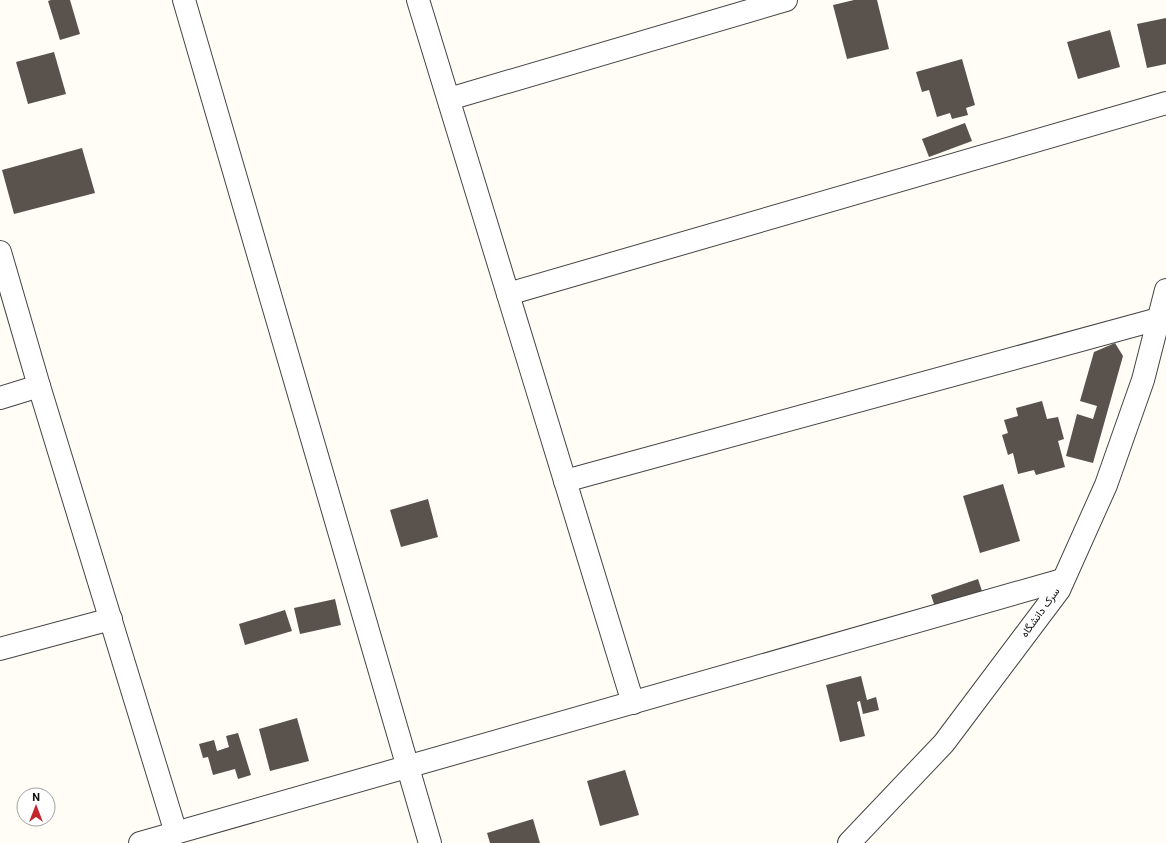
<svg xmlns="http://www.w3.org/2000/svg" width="1166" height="843" font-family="Georgia,Vazirmatn,serif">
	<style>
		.building { fill: #5a524d }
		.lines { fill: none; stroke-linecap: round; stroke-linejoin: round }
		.minor-casing { stroke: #444; stroke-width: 24 }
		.minor { stroke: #fff; stroke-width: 22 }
		.labels { text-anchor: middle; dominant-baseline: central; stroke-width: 4; stroke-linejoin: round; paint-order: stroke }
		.street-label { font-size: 11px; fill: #111; stroke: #fff }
	</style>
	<rect width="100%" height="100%" fill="#fffdf5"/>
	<g class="building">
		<polygon points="51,0 70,0 80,34 60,40 48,1"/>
		<polygon points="854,0 877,0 889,49 847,59 833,5"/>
		<polygon points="1166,18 1166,64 1147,68 1137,24"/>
		<polygon points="1110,30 1120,67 1078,79 1067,42"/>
		<polygon points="54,52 66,94 28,104 16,62"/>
		<polygon points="962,59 975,105 966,108 968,115 952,119 950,113 937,117 929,90 922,92 916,72"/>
		<polygon points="965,123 972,141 929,157 922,139"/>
		<polygon points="82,148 95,193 14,214 2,170"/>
		<polygon points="1115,343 1123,356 1093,463 1066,456 1077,414 1093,419 1097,406 1080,401 1094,352"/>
		<polygon points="1042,401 1047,419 1058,417 1064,439 1058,441 1065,467 1036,475 1034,470 1018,474 1013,453 1008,455 1002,435 1008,433 1004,420 1018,416 1016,408"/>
		<polygon points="1003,484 1020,541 980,553 963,496"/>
		<polygon points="428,499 438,537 401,547 390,510"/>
		<polygon points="978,579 984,597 937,613 931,595"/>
		<polygon points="335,599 341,625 300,634 294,608"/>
		<polygon points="285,610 292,631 245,645 239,624"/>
		<polygon points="861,676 867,700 876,697 879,710 863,714 860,701 857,702 865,736 840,742 826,685"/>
		<polygon points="297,718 309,761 270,771 259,729"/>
		<polygon points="238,733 251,775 238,779 235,769 213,775 208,757 203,758 199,744 214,740 217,751 229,747 226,736"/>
		<polygon points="625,770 639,815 600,826 587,781"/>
		<polygon points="533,819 540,843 490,843 487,833"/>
	</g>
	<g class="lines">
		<g class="minor-casing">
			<g id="minor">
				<polyline points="184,0 430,843"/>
				<polyline points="418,0 633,703"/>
				<polyline points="449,99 786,0"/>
				<polyline points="0,252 39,386 176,833"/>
				<polyline points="508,294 1166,103"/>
				<polyline points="0,398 39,386"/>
				<polyline points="565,481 1158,319"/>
				<polyline points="0,649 111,619"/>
				<polyline points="140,843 1062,580"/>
				<polyline points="849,843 944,743 1059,590 1106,485 1143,380 1166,290"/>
			</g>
		</g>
		<use href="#minor" class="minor"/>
	</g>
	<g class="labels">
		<g class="street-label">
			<text transform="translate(1041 613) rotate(-54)">سرک دانشگاه</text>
		</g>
	</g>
	<g transform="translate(36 807)"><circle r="19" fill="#ffffff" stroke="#a0a0a0"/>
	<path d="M0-3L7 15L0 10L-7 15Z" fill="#c4262e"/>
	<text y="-6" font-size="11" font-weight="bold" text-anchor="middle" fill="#111111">N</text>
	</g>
</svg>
